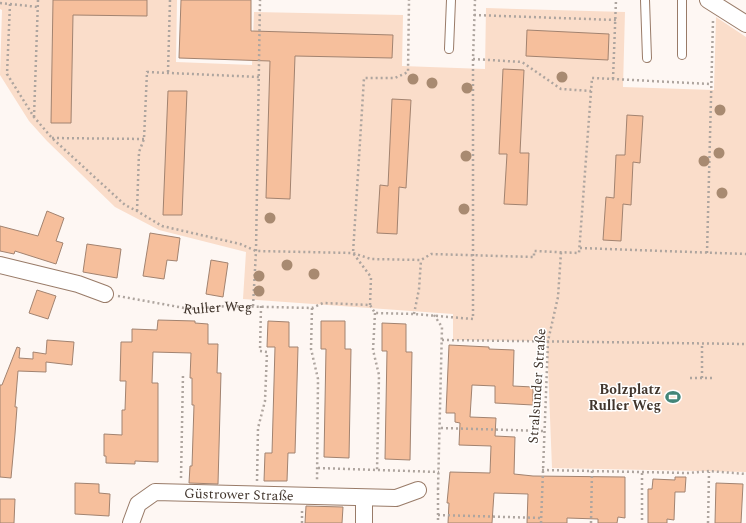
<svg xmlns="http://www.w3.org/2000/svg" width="746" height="523" font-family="Spectral,serif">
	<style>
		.green { fill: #faddca }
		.building { fill: #f6bf9c; stroke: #a28370 }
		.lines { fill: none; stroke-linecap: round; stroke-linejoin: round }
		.lane-casing { stroke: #997b68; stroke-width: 10 }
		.street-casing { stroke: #997b68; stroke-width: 18 }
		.path { stroke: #aea59f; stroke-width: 2.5; stroke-dasharray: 2 3; stroke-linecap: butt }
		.lane { stroke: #fff; stroke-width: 8 }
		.street { stroke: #fff; stroke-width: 16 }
		.tree { fill: #a88a71 }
		.labels { text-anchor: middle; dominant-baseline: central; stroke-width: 3; stroke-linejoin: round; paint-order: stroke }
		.street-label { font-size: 14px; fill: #41352c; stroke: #fff }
		.poi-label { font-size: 14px; font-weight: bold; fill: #41352c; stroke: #fff; text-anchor: end }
	</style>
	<rect width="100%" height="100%" fill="#fef7f3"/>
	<polygon class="green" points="0,0 177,0 176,62 252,65 254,12 403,15 402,66 485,69 486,8 625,12 623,87 714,90 716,17 746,37 746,472 552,468 547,341 453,340 453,314 243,299 246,252 159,230 115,207 47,141 29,121 0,75 2,10 0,9"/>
	<g class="building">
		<polygon points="53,0 147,0 147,16 73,15 71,123 51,123"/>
		<polygon points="181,0 251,0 251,31 393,35 392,58 295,56 290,199 266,198 270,61 179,58"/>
		<polygon points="527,30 609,34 608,60 526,56"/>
		<polygon points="503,69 524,70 520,153 529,153 527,205 504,204 507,154 499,154"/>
		<polygon points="168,91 187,91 182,215 163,215"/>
		<polygon points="392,99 411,100 406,188 399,187 397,234 377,233 380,185 388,186"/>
		<polygon points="627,115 643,116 640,163 633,162 631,205 623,204 621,241 603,240 606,197 614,198 616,155 625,155"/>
		<polygon points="47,211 64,218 56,241 63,243 56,264 15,251 14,254 0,251 0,226 38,236"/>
		<polygon points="150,233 180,238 177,261 167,260 164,279 143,276"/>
		<polygon points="87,244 121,249 117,278 83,272"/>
		<polygon points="211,260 228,263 223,297 206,294"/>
		<polygon points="37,290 56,296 48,319 29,313"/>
		<polygon points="158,320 195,321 195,323 208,324 208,344 218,344 217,373 221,373 218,484 189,483 190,466 192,466 194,405 192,405 192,378 190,378 191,353 153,352 152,383 158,383 158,462 135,461 135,464 106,463 106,456 104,456 104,434 122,435 122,410 125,410 126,381 120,381 121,342 132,342 132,329 157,330"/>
		<polygon points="268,321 289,322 289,347 298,347 295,453 288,453 287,481 264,481 265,453 272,453 275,347 267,347"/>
		<polygon points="321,321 345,321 345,349 351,349 349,458 324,457 326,349 321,349"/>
		<polygon points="382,323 406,324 406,352 412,352 410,460 385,459 387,351 382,351"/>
		<polygon points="47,340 74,342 72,365 46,362 46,372 18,371 15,407 17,407 15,434 11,478 0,477 0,385 2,385 17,347 20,348 19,358 33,359 33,352 46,354"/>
		<polygon points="449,345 489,347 489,349 514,350 513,386 533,387 533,405 495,403 495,386 472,385 470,417 496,418 495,436 515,437 514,474 533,476 625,477 625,518 618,517 617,523 598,523 598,519 567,518 567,523 527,523 528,494 494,493 492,523 448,523 449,503 447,503 450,472 490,473 491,446 459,445 460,423 455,422 455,413 446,413"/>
		<polygon points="675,477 686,477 685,492 675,492 674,520 667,519 667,523 648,523 648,489 652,489 653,479 675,480"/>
		<polygon points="75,483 99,484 99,493 110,494 109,516 75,514"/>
		<polygon points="716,483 743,484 741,523 715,523"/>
		<polygon points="0,499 15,499 14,523 0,523"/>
		<polygon points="306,506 343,507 342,523 305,523"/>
	</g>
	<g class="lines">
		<g class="lane-casing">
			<g id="lane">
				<polyline points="645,0 647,58"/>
				<polyline points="682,0 682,55"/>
				<polyline points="449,49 451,0"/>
			</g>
		</g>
		<g class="street-casing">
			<g id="street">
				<polyline points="708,0 746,24"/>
				<polyline points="0,265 78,284 105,294"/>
				<path id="s2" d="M131 523 138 504 155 492 396 498 418 490"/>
				<polyline points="364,523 364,498"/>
			</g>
		</g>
		<g class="path">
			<polyline points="0,3 38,7"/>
			<polyline points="10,4 7,74 34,117 52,138 125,205 137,211 162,226 240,244 256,251 353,253 371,259 421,260 431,254 534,257 534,251 579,253 592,78 711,84"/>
			<polyline points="474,15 616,20"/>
			<polyline points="473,59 522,62 561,89 591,91"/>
			<polyline points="168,72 170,0"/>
			<polyline points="613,79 616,0"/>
			<polyline points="34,117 38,0"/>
			<polyline points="52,138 144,139"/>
			<polyline points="137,211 139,152 144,139 147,72 259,77"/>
			<polyline points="580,248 746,254"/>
			<polyline points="707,253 713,21"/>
			<path id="s1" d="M118 296 190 309 228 306 312 308 323 303 370 305 375 313 414 314 473 319V59L475 0"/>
			<polyline points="370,305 371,277 353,253 364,78 395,78 408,72 409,0"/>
			<polyline points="253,306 256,251 260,0"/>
			<polyline points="312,308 311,349 318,379 317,482"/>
			<polyline points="375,313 373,350 379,375 377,471"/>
			<polyline points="414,314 419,289 421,260"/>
			<polyline points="434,315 442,327 438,489"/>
			<polyline points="442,340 746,344"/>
			<polyline points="690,378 714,378"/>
			<polyline points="702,378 702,344"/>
			<polyline points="441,428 544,431"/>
			<polyline points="318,468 439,472"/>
			<polyline points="542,470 688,473 709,471 746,474"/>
			<polyline points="642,473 642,523"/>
			<polyline points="181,478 183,374"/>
			<polyline points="257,481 258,428 265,401 267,352 260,351 261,306"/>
			<polyline points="437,489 438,489 438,523"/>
			<polyline points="438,515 541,518"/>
			<polyline points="302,523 302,510"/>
			<polyline points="541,523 548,341 558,297 561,252"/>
			<polyline points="591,523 592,471"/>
			<polyline points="708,523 709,472"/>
		</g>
		<use href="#lane" class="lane"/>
		<use href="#street" class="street"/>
	</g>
	<g class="tree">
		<circle cx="562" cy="77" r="5.5"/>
		<circle cx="413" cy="79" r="5.5"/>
		<circle cx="432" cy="83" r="5.5"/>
		<circle cx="467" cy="88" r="5.5"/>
		<circle cx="720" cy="110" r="5.5"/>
		<circle cx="719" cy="153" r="5.5"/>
		<circle cx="466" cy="156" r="5.5"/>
		<circle cx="704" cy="161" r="5.5"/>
		<circle cx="722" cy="193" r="5.5"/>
		<circle cx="464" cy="209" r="5.5"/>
		<circle cx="270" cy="218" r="5.5"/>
		<circle cx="287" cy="265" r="5.5"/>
		<circle cx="314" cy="274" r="5.5"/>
		<circle cx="259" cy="276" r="5.5"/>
		<circle cx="259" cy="291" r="5.5"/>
	</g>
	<defs>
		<g id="stadium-bare" transform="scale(1.2)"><path d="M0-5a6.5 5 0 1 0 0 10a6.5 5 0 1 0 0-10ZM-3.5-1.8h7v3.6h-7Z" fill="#428578" stroke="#fff" stroke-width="2.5" paint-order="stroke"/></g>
	</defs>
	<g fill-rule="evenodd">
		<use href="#stadium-bare" x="673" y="397"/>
	</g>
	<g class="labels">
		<g class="street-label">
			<text stroke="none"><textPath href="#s1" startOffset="101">Ruller Weg</textPath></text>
			<text transform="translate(537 386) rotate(-86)">Stralsunder Straße</text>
			<text stroke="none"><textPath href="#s2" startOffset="125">Güstrower Straße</textPath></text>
		</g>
		<g class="poi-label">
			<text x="661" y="389">Bolzplatz<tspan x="661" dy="16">Ruller Weg</tspan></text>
		</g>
	</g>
</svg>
